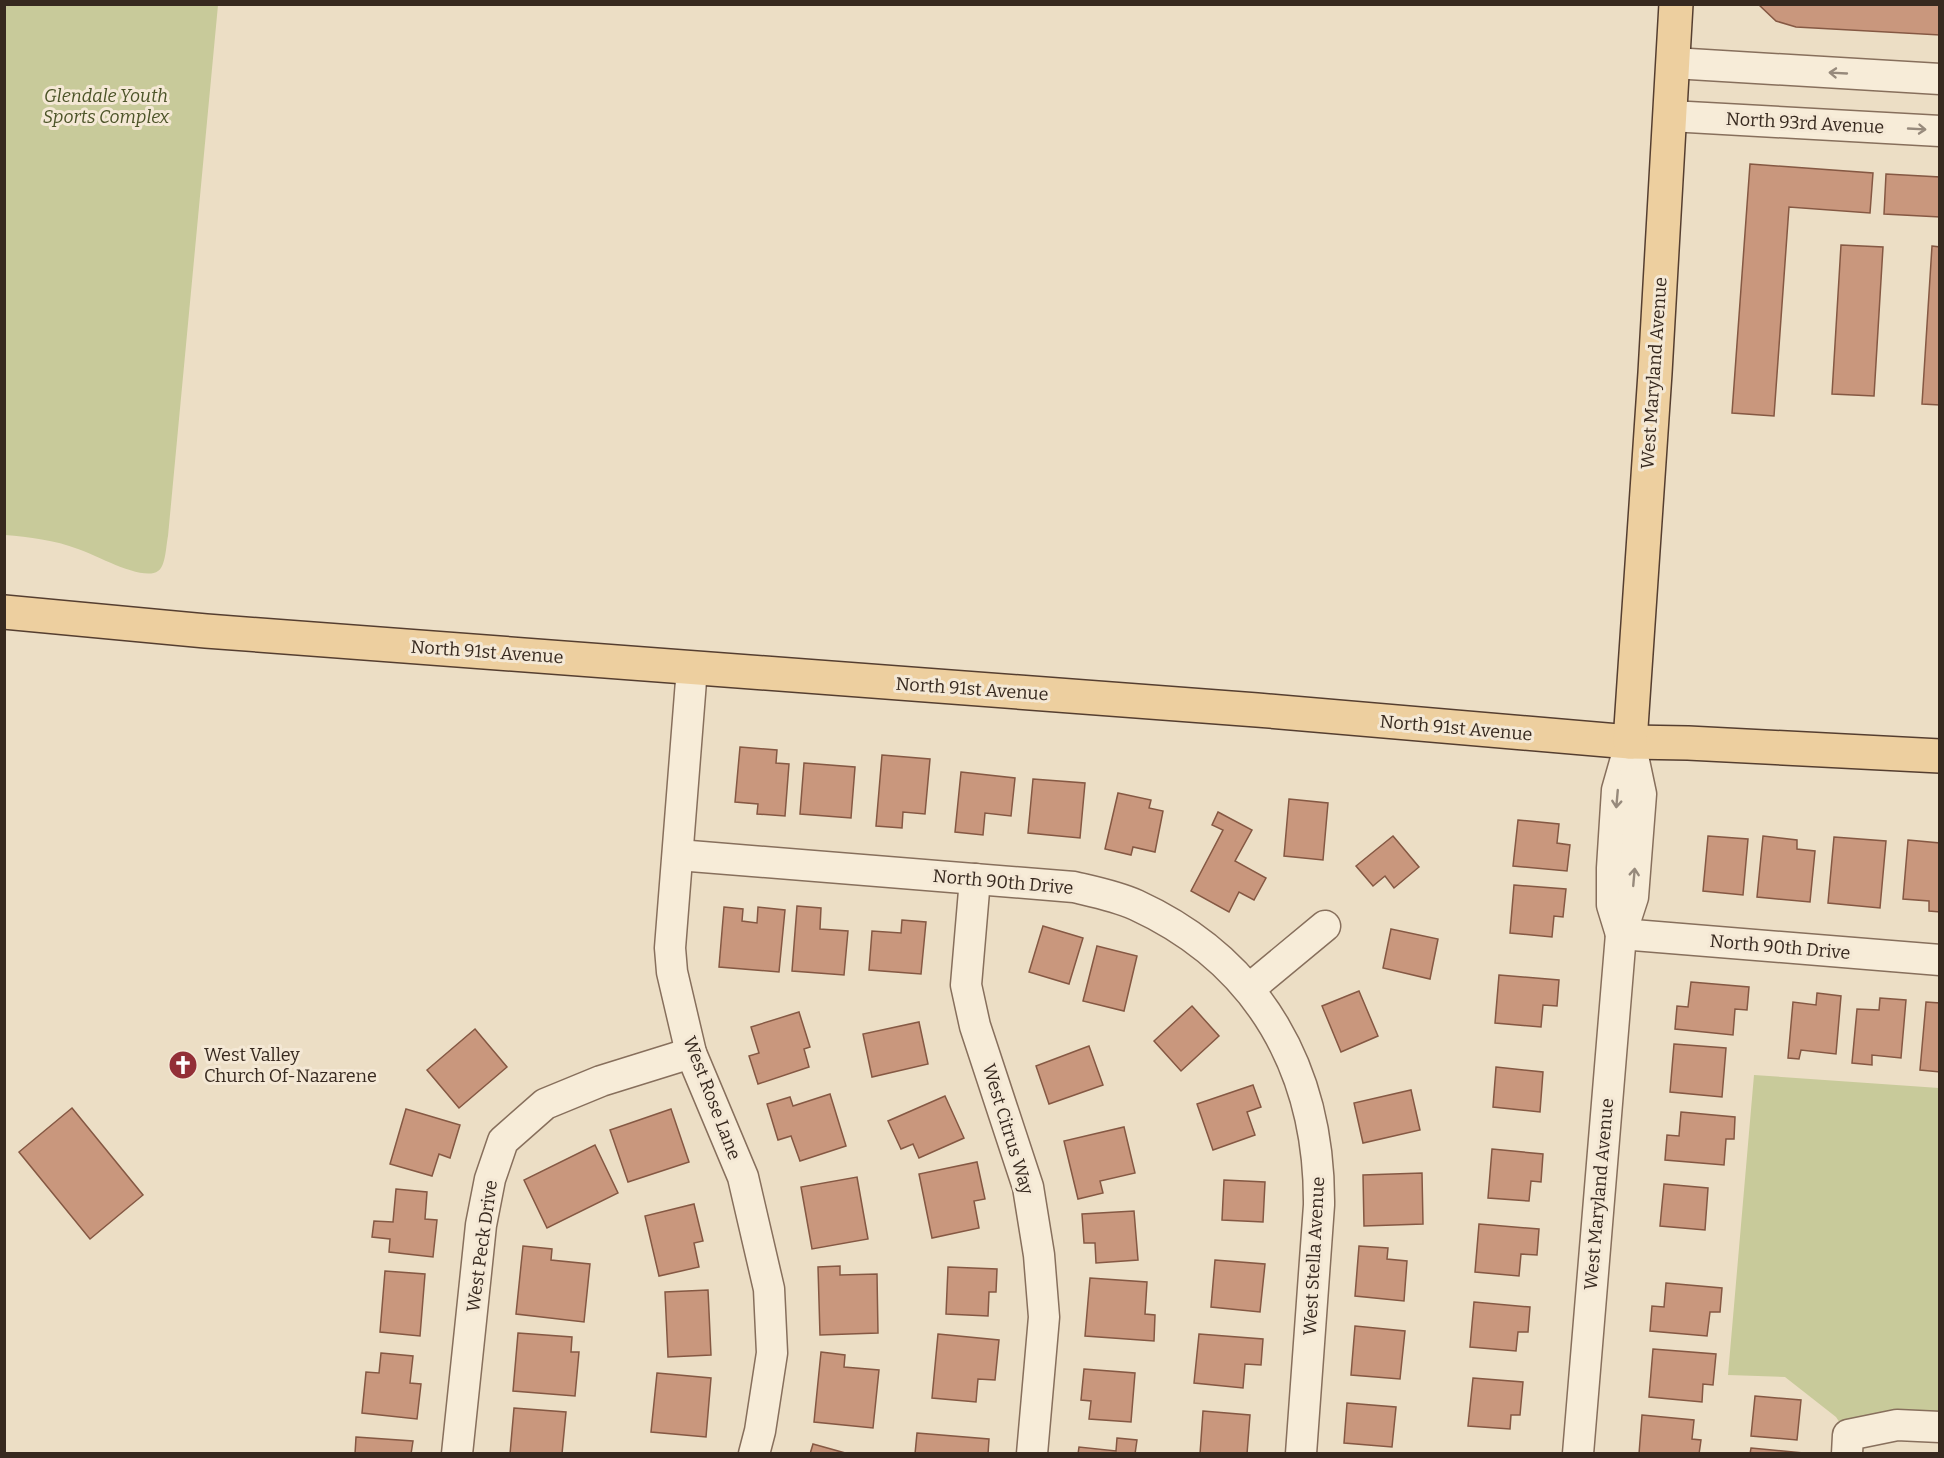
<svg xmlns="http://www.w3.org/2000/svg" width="1944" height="1458" font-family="Bitter,serif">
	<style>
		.green { fill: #c8ca9a }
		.building { fill: #c9977d; stroke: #855843; stroke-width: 1.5 }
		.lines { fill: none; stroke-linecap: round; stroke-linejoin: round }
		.minor-casing { stroke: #876f5c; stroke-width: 33 }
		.major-casing { stroke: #553e30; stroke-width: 36 }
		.minor { stroke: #f7ecd8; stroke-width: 30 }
		.major { stroke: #edcf9f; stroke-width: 33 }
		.oneway { stroke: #978a7c }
		.labels { text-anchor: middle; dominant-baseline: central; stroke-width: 6; stroke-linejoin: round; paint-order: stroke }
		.park-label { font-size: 18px; font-style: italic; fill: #4b5327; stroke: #f4e8d5 }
		.street-label { font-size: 18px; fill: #37291f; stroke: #f4e8d5 }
		.poi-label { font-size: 18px; fill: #37291f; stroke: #f4e8d5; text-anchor: start }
	</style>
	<rect width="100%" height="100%" fill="#ecdec5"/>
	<g class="green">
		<path d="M4 5H218L168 536C166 545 166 566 158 571 143 582 94 554 78 549 55 540 29 537 5 535Z"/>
		<polygon points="1754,1075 1939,1088 1939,1427 1848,1435 1836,1417 1785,1377 1728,1375"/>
	</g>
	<g class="building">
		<polygon points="1758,4 1940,4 1940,35 1796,27 1776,21"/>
		<polygon points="1750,164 1873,173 1870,213 1789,207 1774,416 1732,413"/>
		<polygon points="1886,174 1940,177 1940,217 1884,214"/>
		<polygon points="1841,245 1883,247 1874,396 1832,394"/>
		<polygon points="1932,246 1940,247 1940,405 1922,404"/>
		<polygon points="740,747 777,750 776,763 789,764 785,816 757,814 758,804 735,802"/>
		<polygon points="882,755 930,759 925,814 903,812 902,828 876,826"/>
		<polygon points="804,763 855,767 851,818 800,814"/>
		<polygon points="961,772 1015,778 1011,816 985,813 983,835 955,832"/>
		<polygon points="1033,779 1085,783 1080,838 1028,833"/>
		<polygon points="1118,793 1151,800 1149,808 1163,811 1155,852 1133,847 1131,855 1105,849"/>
		<polygon points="1289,799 1328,803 1323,860 1284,856"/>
		<polygon points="1218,812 1252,830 1235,861 1266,878 1254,900 1239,892 1229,912 1191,891 1223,830 1212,825"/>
		<polygon points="1518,820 1559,824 1557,843 1570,845 1567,871 1513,866"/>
		<polygon points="1393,836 1419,867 1394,888 1385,876 1373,886 1356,866"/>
		<polygon points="1708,836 1748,839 1743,895 1703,891"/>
		<polygon points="1763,836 1797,840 1797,849 1815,851 1810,902 1757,897"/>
		<polygon points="1834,837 1886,841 1880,908 1828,903"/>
		<polygon points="1908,840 1940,843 1940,912 1929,911 1929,901 1903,899"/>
		<polygon points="1514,885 1566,889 1563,917 1554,916 1552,937 1510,933"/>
		<polygon points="797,906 821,908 820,929 848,931 844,975 792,971"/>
		<polygon points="724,907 743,909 742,921 757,923 758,907 785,910 779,972 719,967"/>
		<polygon points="902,920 926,922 921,974 869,970 872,931 901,933"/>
		<polygon points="1043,926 1083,938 1069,984 1029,972"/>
		<polygon points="1391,929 1438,939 1430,979 1383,968"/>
		<polygon points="1097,946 1137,956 1124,1011 1083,1001"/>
		<polygon points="1499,975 1559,980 1557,1006 1543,1005 1541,1027 1495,1023"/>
		<polygon points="1691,982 1749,987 1747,1010 1735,1009 1733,1035 1675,1029 1677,1006 1688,1007"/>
		<polygon points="1359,991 1378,1036 1341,1052 1322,1006"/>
		<polygon points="1817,993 1841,996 1836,1054 1801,1050 1799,1059 1788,1058 1793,1002 1816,1005"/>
		<polygon points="1880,998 1906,1000 1901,1058 1872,1055 1872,1065 1852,1063 1857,1009 1879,1010"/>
		<polygon points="1926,1002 1940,1003 1940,1072 1920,1070"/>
		<polygon points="1192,1006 1219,1036 1181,1071 1154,1041"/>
		<polygon points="799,1012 810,1047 804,1049 809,1067 758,1084 749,1056 759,1053 751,1027"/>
		<polygon points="919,1022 928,1064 872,1077 863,1034"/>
		<polygon points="475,1029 507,1067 459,1108 427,1070"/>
		<polygon points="1674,1044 1726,1048 1722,1097 1670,1092"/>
		<polygon points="1089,1046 1103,1085 1049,1104 1036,1066"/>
		<polygon points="1496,1067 1543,1072 1540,1112 1493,1107"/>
		<polygon points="1253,1085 1261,1107 1247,1112 1255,1135 1213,1150 1197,1104"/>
		<polygon points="1411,1090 1420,1130 1363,1143 1354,1103"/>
		<polygon points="830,1094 846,1146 800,1161 791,1136 778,1140 767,1104 790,1097 793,1106"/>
		<polygon points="945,1096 964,1138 919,1158 913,1144 901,1149 888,1121"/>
		<polygon points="72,1108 143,1195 90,1239 19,1152"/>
		<polygon points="406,1109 460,1125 450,1158 439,1154 432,1176 390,1164"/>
		<polygon points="671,1109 689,1162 628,1182 610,1130"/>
		<polygon points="1681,1112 1735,1117 1734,1139 1726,1139 1724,1165 1665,1160 1667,1135 1679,1136"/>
		<polygon points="1124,1127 1135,1173 1100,1181 1103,1193 1078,1199 1064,1141"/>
		<polygon points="595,1145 618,1193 547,1228 524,1180"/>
		<polygon points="1492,1149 1543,1154 1541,1182 1531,1181 1529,1201 1488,1198"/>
		<polygon points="977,1162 985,1199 974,1201 979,1228 932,1238 919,1174"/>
		<polygon points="1422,1173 1423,1224 1364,1226 1363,1175"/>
		<polygon points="857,1177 868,1239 812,1249 801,1187"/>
		<polygon points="1224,1180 1265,1182 1263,1222 1222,1220"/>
		<polygon points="1664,1184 1708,1188 1705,1230 1660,1226"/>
		<polygon points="396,1189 427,1192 425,1219 437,1220 433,1257 389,1252 390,1239 372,1237 374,1221 393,1222"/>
		<polygon points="694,1204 703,1241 694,1243 699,1267 659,1276 645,1216"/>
		<polygon points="1134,1211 1138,1260 1096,1263 1095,1243 1084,1243 1082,1214"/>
		<polygon points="1479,1224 1539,1229 1537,1255 1521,1254 1519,1276 1475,1272"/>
		<polygon points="523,1246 552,1249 551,1260 590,1264 584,1322 516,1314"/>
		<polygon points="1359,1246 1388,1248 1387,1259 1407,1261 1404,1301 1355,1296"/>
		<polygon points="1215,1260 1265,1264 1260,1312 1211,1307"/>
		<polygon points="840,1266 840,1275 877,1274 878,1333 820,1335 818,1267"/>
		<polygon points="948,1267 997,1269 996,1292 989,1292 988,1316 946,1314"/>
		<polygon points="385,1271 425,1274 420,1336 380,1332"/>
		<polygon points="1090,1278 1147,1282 1145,1314 1155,1315 1154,1341 1085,1336"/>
		<polygon points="1666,1283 1722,1288 1720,1312 1710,1312 1707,1336 1650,1331 1652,1306 1664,1307"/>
		<polygon points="708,1290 711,1355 668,1357 665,1292"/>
		<polygon points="1474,1302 1530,1307 1528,1332 1518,1332 1516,1351 1470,1347"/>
		<polygon points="1355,1326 1405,1331 1400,1379 1351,1375"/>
		<polygon points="518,1333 572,1337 571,1352 579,1352 575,1396 513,1391"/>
		<polygon points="938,1334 999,1340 995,1380 978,1379 976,1402 932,1398"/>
		<polygon points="1199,1334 1263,1339 1261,1365 1245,1364 1243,1388 1194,1383"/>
		<polygon points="1653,1349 1716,1354 1713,1385 1703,1384 1702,1402 1649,1397"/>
		<polygon points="821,1352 845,1355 844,1367 879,1370 873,1428 814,1422"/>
		<polygon points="381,1353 413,1356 410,1383 421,1384 417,1419 362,1413 366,1372 379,1373"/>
		<polygon points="1084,1369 1135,1373 1131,1422 1089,1419 1091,1401 1081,1400"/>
		<polygon points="657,1373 711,1378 706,1437 651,1432"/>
		<polygon points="1473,1378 1523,1382 1520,1415 1511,1415 1510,1429 1468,1426"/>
		<polygon points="1755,1396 1801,1400 1797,1440 1751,1436"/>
		<polygon points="1347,1403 1396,1407 1392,1447 1344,1443"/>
		<polygon points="514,1408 566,1412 562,1454 510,1454"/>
		<polygon points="1203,1411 1250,1415 1247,1454 1200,1454"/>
		<polygon points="1642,1415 1694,1420 1692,1439 1701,1440 1699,1454 1639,1454"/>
		<polygon points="917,1433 989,1439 988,1454 915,1454"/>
		<polygon points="356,1437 413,1441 411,1454 355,1454"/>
		<polygon points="1117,1438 1137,1440 1135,1454 1078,1454 1079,1447 1116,1451"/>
		<polygon points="813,1444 849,1454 810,1454"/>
		<polygon points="1751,1448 1803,1453 1803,1454 1750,1454"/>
	</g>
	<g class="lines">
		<g class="minor-casing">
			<g id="minor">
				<polyline points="1673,63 1940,79"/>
				<polyline points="1670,116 1940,131"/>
				<polyline points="692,668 670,948 672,972 691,1053 743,1177 769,1289 772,1353 760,1431 754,1454"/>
				<path d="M678 855 1074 887C1095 892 1116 896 1136 905 1260 962 1320 1071 1319 1205L1301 1454"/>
				<polyline points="975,879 966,985 975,1026 1028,1187 1039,1255 1044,1317 1032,1454"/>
				<polyline points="1620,931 1612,905 1612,868 1617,790 1629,748"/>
				<polyline points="1621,934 1940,960"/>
				<polyline points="1249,989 1325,926"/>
				<polyline points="457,1454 481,1225 490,1179 503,1141 545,1104 601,1081 691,1053"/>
				<polyline points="1578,1454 1621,934 1633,897 1641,794 1630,742"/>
				<polyline points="1847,1454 1848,1435 1897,1425 1940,1427"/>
			</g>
		</g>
		<g class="major-casing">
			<g id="major">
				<polyline points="4,612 206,631 1257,710 1630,742 1688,743 1940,756"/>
				<polyline points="1630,742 1655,373 1676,4"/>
			</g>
		</g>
		<use href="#minor" class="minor"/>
		<use href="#major" class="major"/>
	</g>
	<defs><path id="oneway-shaft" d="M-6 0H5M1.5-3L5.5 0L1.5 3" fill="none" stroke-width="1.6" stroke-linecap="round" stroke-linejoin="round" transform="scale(1.5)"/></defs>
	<g class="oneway">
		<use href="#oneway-shaft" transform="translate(1838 73) rotate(-177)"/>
		<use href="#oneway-shaft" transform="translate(1917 129) rotate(3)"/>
		<use href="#oneway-shaft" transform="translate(1617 799) rotate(95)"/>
		<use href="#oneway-shaft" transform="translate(1634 877) rotate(-85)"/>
	</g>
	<defs>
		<g id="church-disc" transform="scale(1.5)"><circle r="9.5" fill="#932f37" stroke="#f4e8d5"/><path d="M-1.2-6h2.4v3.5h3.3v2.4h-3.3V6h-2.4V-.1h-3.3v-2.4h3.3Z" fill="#fff"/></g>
	</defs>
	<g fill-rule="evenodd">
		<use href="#church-disc" x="183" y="1065"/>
	</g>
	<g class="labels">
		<g class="park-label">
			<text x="106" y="96">Glendale Youth<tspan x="106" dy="21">Sports Complex</tspan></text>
		</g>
		<g class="street-label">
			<text transform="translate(1805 123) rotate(3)">North 93rd Avenue</text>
			<text transform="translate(1654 373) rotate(-86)">West Maryland Avenue</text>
			<text transform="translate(487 652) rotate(4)">North 91st Avenue</text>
			<text transform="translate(972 689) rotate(4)">North 91st Avenue</text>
			<text transform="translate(1456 728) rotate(5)">North 91st Avenue</text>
			<text transform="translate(1003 882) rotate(5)">North 90th Drive</text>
			<text transform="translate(1780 947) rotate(5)">North 90th Drive</text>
			<text transform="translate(712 1098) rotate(69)">West Rose Lane</text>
			<text transform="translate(1008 1129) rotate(73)">West Citrus Way</text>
			<text transform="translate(1599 1194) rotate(-85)">West Maryland Avenue</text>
			<text transform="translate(482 1246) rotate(-82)">West Peck Drive</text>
			<text transform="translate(1314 1256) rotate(-87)">West Stella Avenue</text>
		</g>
		<g class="poi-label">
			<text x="204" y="1055">West Valley<tspan x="204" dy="21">Church Of-Nazarene</tspan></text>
		</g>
	</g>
	<rect width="1944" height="1458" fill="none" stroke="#37291f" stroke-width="12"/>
</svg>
